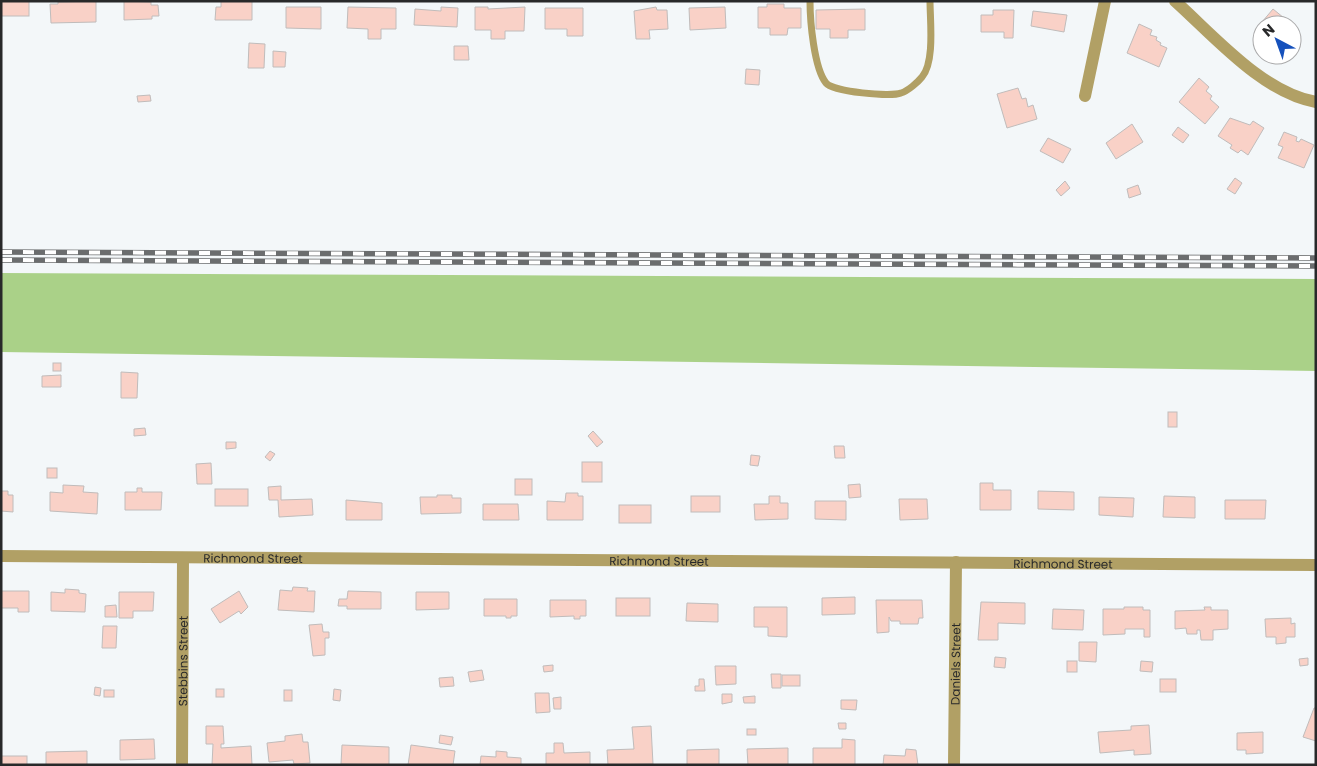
<svg xmlns="http://www.w3.org/2000/svg" width="1317" height="766" font-family="Poppins,sans-serif">
	<style>
		.green { fill: #aad188 }
		.building { fill: #f9d1c7; stroke: #c0bcbb }
		.lines { fill: none; stroke-linecap: round; stroke-linejoin: round }
		.service { stroke: #b1a065; stroke-width: 7 }
		.minor { stroke: #b1a065; stroke-width: 12 }
		.rail-casing { stroke: #6b6d6e; stroke-width: 5.5 }
		.rail { stroke: #fff; stroke-width: 4; stroke-dasharray: 11; stroke-linecap: butt }
		.labels { text-anchor: middle; dominant-baseline: central; stroke-width: 5; stroke-linejoin: round; paint-order: stroke }
		.street-label { font-size: 12px; fill: #28292a; stroke: #fff }
	</style>
	<rect width="100%" height="100%" fill="#f3f7f9"/>
	<polygon class="green" points="1,273 1316,279 1316,371 1,352"/>
	<g class="building">
		<rect x="1" y="1" width="28" height="15"/>
		<polygon points="96,1 96,22 51,23 50,4 58,4 58,2"/>
		<polygon points="124,1 151,2 151,5 158,5 159,16 152,16 152,19 124,20"/>
		<polygon points="221,1 252,1 252,20 215,20 216,7 221,7"/>
		<polygon points="767,4 784,4 784,8 801,8 801,28 788,28 787,35 770,35 770,28 758,28 758,7 767,7"/>
		<polygon points="286,7 321,7 321,29 286,28"/>
		<polygon points="348,7 396,8 396,29 381,29 381,39 368,39 368,29 347,28"/>
		<polygon points="441,7 458,8 457,27 414,25 415,9 441,11"/>
		<polygon points="475,7 488,7 488,9 525,7 524,31 505,31 505,39 491,39 491,30 475,30"/>
		<polygon points="656,7 657,10 667,10 668,29 649,30 650,39 636,39 634,11"/>
		<polygon points="725,7 726,28 690,30 689,8"/>
		<polygon points="545,8 583,8 583,36 567,36 567,29 545,29"/>
		<polygon points="865,9 865,30 848,30 848,38 830,38 830,29 816,29 816,10"/>
		<polygon points="1273,9 1295,27 1292,30 1292,25 1266,25 1262,22"/>
		<polygon points="993,10 1014,10 1013,38 1004,38 1004,32 981,32 981,15 993,15"/>
		<polygon points="1033,11 1067,15 1064,32 1031,26"/>
		<polygon points="1139,24 1152,30 1150,35 1157,37 1156,40 1161,43 1160,45 1167,48 1159,67 1127,53"/>
		<polygon points="249,43 265,44 264,68 248,68"/>
		<polygon points="454,46 468,46 469,60 454,60"/>
		<polygon points="273,51 286,52 285,67 273,67"/>
		<polygon points="746,69 760,70 759,85 745,84"/>
		<polygon points="1199,78 1209,87 1206,91 1212,96 1210,99 1219,107 1205,124 1179,102"/>
		<polygon points="1018,88 1022,99 1026,98 1028,107 1033,105 1037,119 1007,128 997,94"/>
		<polygon points="150,95 151,101 138,102 137,96"/>
		<polygon points="1230,118 1250,125 1253,121 1264,128 1248,155 1241,150 1238,153 1230,148 1232,145 1218,136"/>
		<polygon points="1132,124 1143,142 1116,159 1106,143"/>
		<polygon points="1178,127 1189,135 1183,143 1172,135"/>
		<polygon points="1284,132 1297,137 1296,141 1299,142 1301,139 1314,145 1304,168 1278,158 1283,147 1278,145"/>
		<polygon points="1048,138 1071,149 1063,163 1040,151"/>
		<polygon points="1235,178 1242,183 1235,194 1227,189"/>
		<polygon points="1065,181 1070,188 1061,196 1056,190"/>
		<polygon points="1138,185 1141,194 1129,198 1127,189"/>
		<rect x="53" y="363" width="8" height="8"/>
		<polygon points="121,372 138,373 137,398 121,398"/>
		<polygon points="61,375 61,387 42,387 42,376"/>
		<rect x="1168" y="412" width="9" height="15"/>
		<polygon points="145,428 146,435 134,436 134,429"/>
		<polygon points="593,431 603,442 597,447 588,436"/>
		<polygon points="226,442 236,442 236,448 226,449"/>
		<polygon points="834,446 844,446 845,458 835,458"/>
		<polygon points="270,451 275,454 270,461 265,457"/>
		<polygon points="751,455 760,456 758,466 750,465"/>
		<rect x="582" y="462" width="20" height="20"/>
		<polygon points="211,463 212,484 197,484 196,464"/>
		<rect x="47" y="468" width="10" height="10"/>
		<rect x="515" y="479" width="17" height="16"/>
		<polygon points="980,483 993,483 993,490 1011,490 1011,510 980,510"/>
		<polygon points="860,484 861,497 849,498 848,485"/>
		<polygon points="63,485 84,486 83,492 98,493 97,514 50,511 50,492 63,493"/>
		<polygon points="281,486 281,500 312,499 313,515 279,517 278,500 269,500 268,487"/>
		<polygon points="137,488 142,488 142,492 162,492 161,510 125,510 125,492 137,492"/>
		<rect x="215" y="489" width="33" height="17"/>
		<polygon points="1,491 8,491 8,495 13,495 13,512 1,511"/>
		<polygon points="1038,491 1074,492 1074,510 1038,509"/>
		<polygon points="566,493 578,493 578,496 583,496 583,520 547,520 547,501 565,502"/>
		<polygon points="437,495 452,495 452,498 461,498 461,513 421,514 420,497 437,497"/>
		<rect x="691" y="496" width="29" height="16"/>
		<polygon points="769,496 780,496 780,503 788,503 788,519 755,520 754,504 769,504"/>
		<polygon points="1164,496 1195,497 1195,518 1163,517"/>
		<polygon points="1099,497 1134,498 1133,517 1099,515"/>
		<polygon points="899,499 927,499 928,519 900,520"/>
		<polygon points="346,500 382,503 382,520 346,520"/>
		<polygon points="1225,500 1266,500 1265,519 1225,519"/>
		<polygon points="815,501 846,501 846,520 815,519"/>
		<polygon points="483,504 518,504 519,520 483,520"/>
		<rect x="619" y="505" width="32" height="18"/>
		<polygon points="293,587 308,588 307,591 315,591 314,612 278,610 280,590 292,591"/>
		<polygon points="65,589 79,590 79,593 86,594 85,612 51,611 51,592 65,593"/>
		<polygon points="1,591 29,591 29,612 18,612 18,608 1,608"/>
		<polygon points="239,591 248,607 241,614 239,611 220,623 211,609"/>
		<polygon points="348,591 381,592 381,609 347,609 347,606 338,606 339,599 347,599"/>
		<polygon points="119,592 154,592 153,611 133,611 133,618 119,618"/>
		<polygon points="416,592 449,592 449,609 416,610"/>
		<polygon points="855,597 855,614 822,615 822,598"/>
		<rect x="616" y="598" width="34" height="18"/>
		<polygon points="484,599 517,599 517,616 511,616 511,618 506,618 506,616 484,616"/>
		<polygon points="550,600 586,600 586,616 580,616 580,619 574,619 574,616 550,617"/>
		<polygon points="876,600 922,600 923,618 919,618 918,624 900,624 900,621 891,621 889,617 889,632 877,633"/>
		<polygon points="981,602 1025,603 1025,624 998,623 998,640 978,640"/>
		<polygon points="687,603 718,604 718,622 686,621"/>
		<polygon points="116,605 117,617 105,617 105,606"/>
		<polygon points="754,607 787,607 787,637 768,636 768,627 754,627"/>
		<polygon points="1124,607 1143,607 1143,610 1150,610 1150,637 1144,637 1144,629 1125,629 1125,634 1103,635 1103,609 1124,609"/>
		<polygon points="1204,607 1211,607 1211,610 1228,610 1228,629 1213,630 1213,640 1201,640 1200,630 1197,630 1197,634 1187,634 1186,628 1175,629 1175,611 1205,610"/>
		<polygon points="1053,609 1084,610 1083,630 1052,629"/>
		<polygon points="1291,618 1291,624 1295,623 1295,637 1286,637 1286,643 1276,644 1276,637 1266,637 1265,619"/>
		<polygon points="322,624 323,632 329,632 329,638 325,638 325,655 313,656 309,625"/>
		<polygon points="103,626 117,626 116,648 102,648"/>
		<polygon points="1079,642 1097,642 1096,662 1079,661"/>
		<polygon points="995,657 1006,658 1005,668 994,667"/>
		<polygon points="1308,658 1308,665 1300,666 1299,659"/>
		<rect x="1067" y="661" width="10" height="11"/>
		<polygon points="1141,661 1153,662 1152,672 1140,671"/>
		<polygon points="553,665 553,671 544,672 543,666"/>
		<polygon points="715,666 736,666 736,684 716,685"/>
		<polygon points="482,670 484,680 470,682 468,672"/>
		<polygon points="771,674 781,674 781,688 772,688"/>
		<rect x="782" y="675" width="18" height="11"/>
		<polygon points="453,677 454,686 440,687 439,678"/>
		<polygon points="699,679 704,679 705,691 695,691 695,686 699,686"/>
		<rect x="1160" y="679" width="16" height="13"/>
		<polygon points="95,687 101,688 100,696 94,695"/>
		<rect x="216" y="689" width="8" height="8"/>
		<polygon points="334,689 341,690 340,701 333,700"/>
		<rect x="104" y="690" width="10" height="7"/>
		<rect x="284" y="690" width="8" height="11"/>
		<polygon points="535,693 549,693 550,712 536,713"/>
		<polygon points="722,694 732,694 732,702 722,704"/>
		<polygon points="755,696 755,703 744,703 743,697"/>
		<polygon points="561,697 561,709 554,709 553,698"/>
		<polygon points="841,700 857,700 856,710 841,709"/>
		<polygon points="1314,708 1316,708 1316,741 1303,737"/>
		<polygon points="838,723 846,723 846,729 839,729"/>
		<polygon points="1149,725 1151,754 1134,755 1134,750 1100,753 1098,732 1131,730 1131,726"/>
		<polygon points="206,726 223,726 224,744 221,744 221,748 251,746 252,765 212,765 213,744 206,744"/>
		<polygon points="651,726 653,764 608,765 607,750 634,749 632,727"/>
		<rect x="747" y="729" width="9" height="6"/>
		<polygon points="1263,732 1263,753 1246,754 1246,750 1237,750 1237,733"/>
		<polygon points="302,734 303,742 308,742 310,763 294,764 293,760 269,762 267,743 285,741 285,736"/>
		<polygon points="440,735 453,737 451,745 439,743"/>
		<polygon points="154,739 155,759 120,760 120,740"/>
		<polygon points="842,739 855,740 855,765 813,765 813,748 842,748"/>
		<polygon points="554,743 563,743 564,753 590,752 590,765 546,765 546,753 554,753"/>
		<polygon points="342,745 389,747 389,765 341,764"/>
		<polygon points="411,745 455,751 453,765 408,765"/>
		<polygon points="788,748 788,765 748,765 747,749"/>
		<polygon points="719,749 719,765 687,765 687,750"/>
		<polygon points="906,749 916,750 918,765 883,765 884,755 905,756"/>
		<polygon points="87,751 87,765 46,765 46,752"/>
		<polygon points="496,751 507,752 507,757 521,758 521,765 480,765 481,756 496,757"/>
		<rect x="1" y="756" width="26" height="9"/>
	</g>
	<g class="lines">
		<path class="service" d="M810 1C810 21 814 68 826 83 833 92 891 97 901 93 908 91 918 82 922 77 935 62 930 20 930 1"/>
		<g class="minor">
			<path d="M1175 1C1214 36 1263 93 1316 102"/>
			<polyline points="1085,96 1105,1"/>
			<path id="s1" d="M1 556 1316 565"/>
			<path id="s2" d="M182 765 183 558"/>
			<path id="s3" d="M954 765 956 562"/>
		</g>
		<g class="rail-casing">
			<g id="rail">
				<polyline points="1,252 1316,258"/>
				<polyline points="1,260 1316,266"/>
			</g>
		</g>
		<use href="#rail" class="rail"/>
	</g>
	<g class="labels">
		<g class="street-label">
			<text stroke="none"><textPath href="#s1" startOffset="252">Richmond Street</textPath></text>
			<text stroke="none"><textPath href="#s1" startOffset="658">Richmond Street</textPath></text>
			<text stroke="none"><textPath href="#s1" startOffset="1062">Richmond Street</textPath></text>
			<text stroke="none"><textPath href="#s2" startOffset="104">Stebbins Street</textPath></text>
			<text stroke="none"><textPath href="#s3" startOffset="101">Daniels Street</textPath></text>
		</g>
	</g>
	<rect width="1317" height="766" fill="none" stroke="#28292a" stroke-width="5"/>
	<g transform="translate(1277 40) rotate(319)"><circle r="24" fill="#ffffff" stroke="#a9a9aa"/>
	<path d="M0-4L9 19L0 12L-9 19Z" fill="#1651bc"/>
	<text y="-8" font-size="14" font-weight="bold" text-anchor="middle" fill="#28292a">N</text>
	</g>
</svg>
